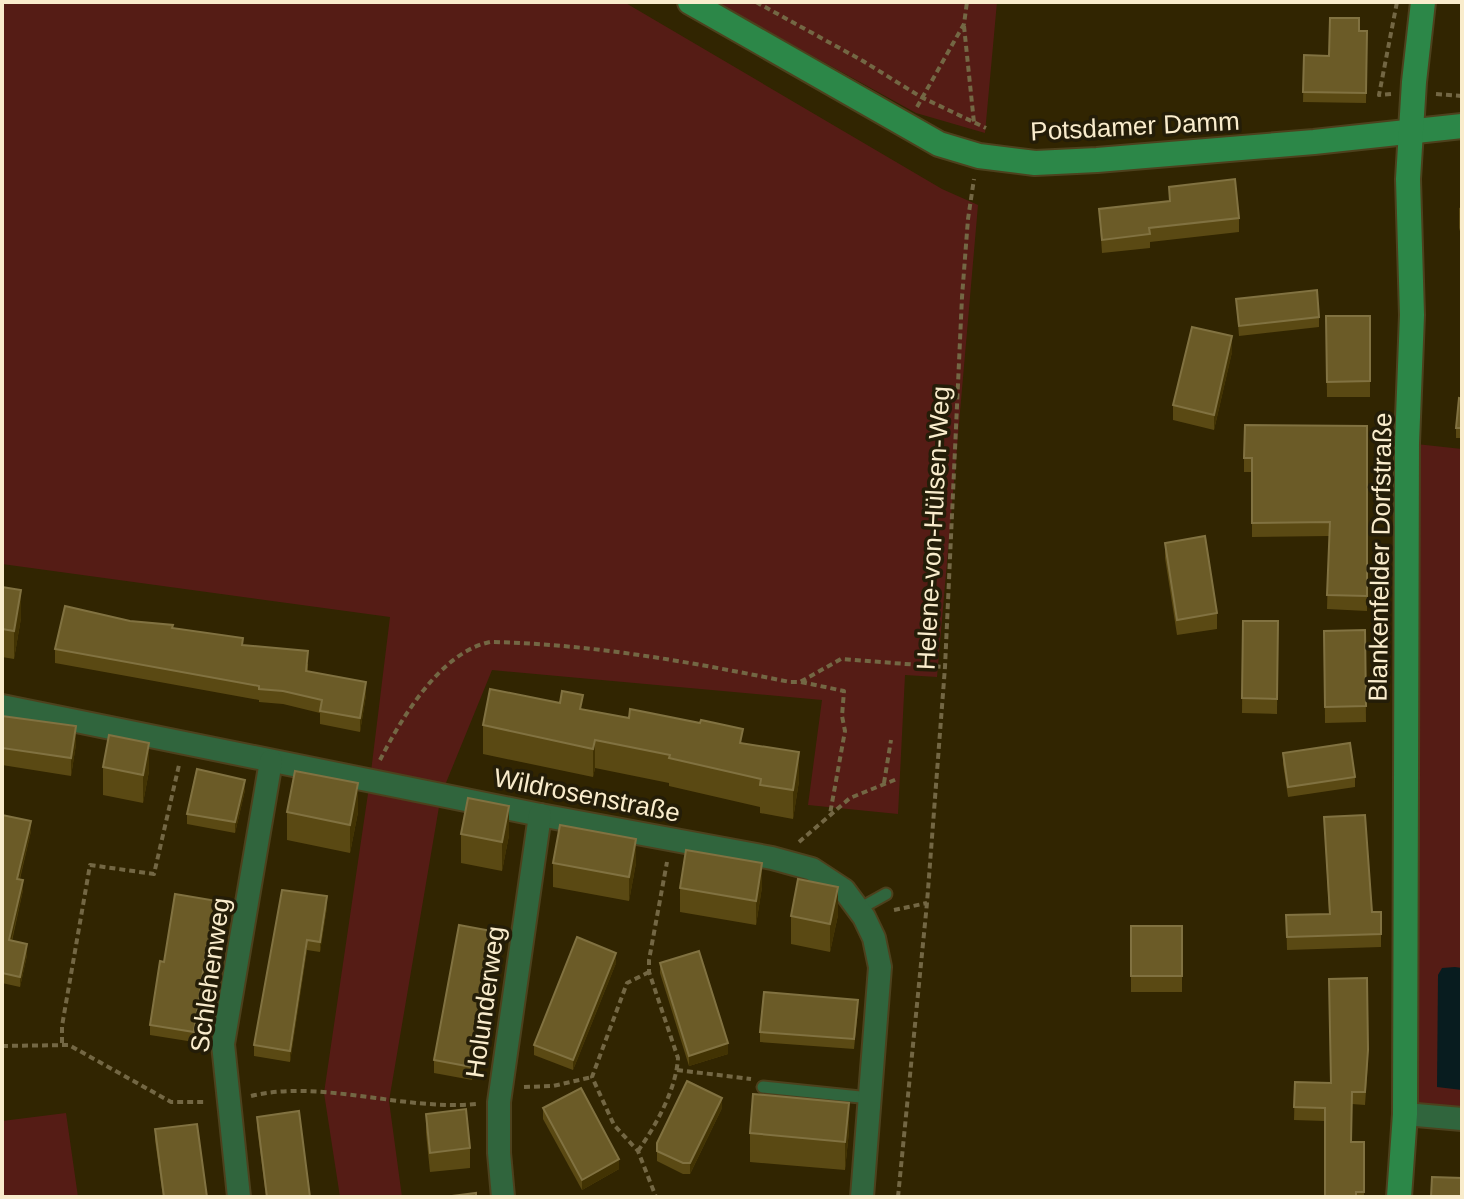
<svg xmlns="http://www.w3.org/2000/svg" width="1464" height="1199" font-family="Helvetica,sans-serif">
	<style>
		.green { fill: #551c15 }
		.water { fill: #081c1f }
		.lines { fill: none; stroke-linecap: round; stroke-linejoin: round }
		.service-casing { stroke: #4d411d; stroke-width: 15 }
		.minor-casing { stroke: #4d411d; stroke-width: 26 }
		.secondary-casing { stroke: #4d411d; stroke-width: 28 }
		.path { stroke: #736744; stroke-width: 4; stroke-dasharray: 6 4; stroke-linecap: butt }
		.service { stroke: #30653d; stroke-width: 11 }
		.minor { stroke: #30653d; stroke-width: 22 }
		.secondary { stroke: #2c8748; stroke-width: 24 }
		.wall { fill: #5a4913 }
		.shaded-wall { fill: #423303 }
		.building { fill: #6b5b27; stroke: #817241; stroke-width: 2 }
		.labels { text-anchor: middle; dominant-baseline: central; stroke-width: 7; stroke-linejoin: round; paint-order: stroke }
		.street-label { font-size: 26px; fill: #f9eccc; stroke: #241d08 }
	</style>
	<rect width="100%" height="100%" fill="#312501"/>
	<g class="green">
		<polygon points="2,2 624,2 942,189 978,205 937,677 905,675 898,814 808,805 822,700 492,670 441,795 389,1101 402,1197 340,1197 324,1093 370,780 390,617 2,564"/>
		<polygon points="715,2 997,2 985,133 916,113"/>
		<polygon points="1407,443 1462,449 1462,1119 1405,1114"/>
		<polygon points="66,1113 78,1197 2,1197 2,1121"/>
	</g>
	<polygon class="water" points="1455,967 1462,968 1462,1090 1437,1087 1438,975 1442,968"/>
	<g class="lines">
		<g class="service-casing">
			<g id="service">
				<polyline points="859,909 886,894"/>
				<polyline points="763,1087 870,1098"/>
			</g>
		</g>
		<g class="minor-casing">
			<g id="minor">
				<polyline points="2,706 540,815 772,858 812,869 844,890 864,917 874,938 880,967 862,1197"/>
				<polyline points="1405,1114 1462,1119"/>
				<polyline points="239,1197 223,1044 271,761"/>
				<polyline points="503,1197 499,1153 499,1102 540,815"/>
			</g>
		</g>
		<g class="secondary-casing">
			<g id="secondary">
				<polyline points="690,2 939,144 979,156 1035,163 1097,160 1314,142 1462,126"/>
				<polyline points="1399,1197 1405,1114 1407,443 1412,315 1408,179 1414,82 1423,2"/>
			</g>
		</g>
		<g class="path">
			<polyline points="756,2 863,61 921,97 986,128"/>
			<polyline points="964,26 974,123"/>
			<polyline points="1391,94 1379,95 1397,2"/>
			<polyline points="1436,94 1462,96"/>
			<polyline points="917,107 964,24 967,2"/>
			<polyline points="801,682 844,691 842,716 845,731 830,814"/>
			<path d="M380 760C402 717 441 652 490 642 592 644 690 662 790 682H800L841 659 945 667"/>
			<polyline points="884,783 891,740"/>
			<polyline points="799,842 850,798 897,779"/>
			<polyline points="894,910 927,903"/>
			<polyline points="649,972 627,983 592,1077 614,1125 638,1151 656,1197"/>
			<polyline points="62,1043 62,1026 90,865 154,874 179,765"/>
			<polyline points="2,1046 69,1045 171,1102 206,1102"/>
			<polyline points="677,1070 751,1079"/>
			<polyline points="524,1087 553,1086 592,1077"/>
			<path d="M251 1096C320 1079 404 1111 476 1104"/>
			<path d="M638 1151C656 1125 676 1090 678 1058L649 972V960L667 862"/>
			<polyline points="898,1197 927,903 945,667 962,297 968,219 974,179"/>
		</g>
		<use href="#service" class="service"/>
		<use href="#minor" class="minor"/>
		<use href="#secondary" class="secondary"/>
	</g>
	<g class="wall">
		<polygon points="1359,31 1367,31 1366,103 1303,102 1304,55 1329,56"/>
		<polygon points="1169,187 1239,218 1239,232 1150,242 1150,248 1102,253 1099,209 1169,201"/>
		<polygon points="1462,207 1462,238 1459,228 1459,208"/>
		<polygon points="1236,299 1319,317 1319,327 1239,336"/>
		<polygon points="1326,316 1370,316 1370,397 1327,397"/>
		<polygon points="1232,352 1214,430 1173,420 1173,405"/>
		<polygon points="1462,399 1462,438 1456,438 1456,428"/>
		<polygon points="1367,426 1367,611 1327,609 1329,536 1252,537 1252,472 1244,472 1244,458"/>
		<polygon points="1165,543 1217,613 1217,629 1177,635 1165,558"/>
		<polygon points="2,587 21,618 14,659 2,657"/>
		<polygon points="130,621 173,628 243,645 308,664 308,671 366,695 360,732 320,724 320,713 283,704 259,702 259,700 55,663 55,649"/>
		<polygon points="1243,621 1278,621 1277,714 1242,713"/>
		<polygon points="1365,630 1366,722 1325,723 1324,631"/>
		<polygon points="583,709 743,743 799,781 793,819 760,813 760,807 669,786 669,783 595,768 593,777 483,754 483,725"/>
		<polygon points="2,716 76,744 71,776 2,765"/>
		<polygon points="1283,753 1355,777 1355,787 1288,797 1283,764"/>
		<polygon points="103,767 149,771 143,803 103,795"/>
		<polygon points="245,790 235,833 187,824 187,814"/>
		<polygon points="287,812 358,812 350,853 287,840"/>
		<polygon points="2,815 31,831 20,879 23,890 12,941 27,955 20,987 2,983"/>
		<polygon points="1324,817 1372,912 1381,912 1381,947 1287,950 1286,915 1329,914"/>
		<polygon points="461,834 509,835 502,871 461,863"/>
		<polygon points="553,863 636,863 629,901 553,887"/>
		<polygon points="762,887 756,925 680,912 680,888"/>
		<polygon points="282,890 327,907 320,952 307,950 290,1062 254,1056 254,1045"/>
		<polygon points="217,911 210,955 207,955 194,1042 150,1035 150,1025 164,962"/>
		<polygon points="838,915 830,952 791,944 791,916"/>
		<rect x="1131" y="926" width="51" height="66"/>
		<polygon points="497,945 472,1080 434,1073 434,1060"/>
		<polygon points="616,963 573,1070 534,1055 534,1045"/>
		<polygon points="660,963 728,1054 689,1066 660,973"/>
		<polygon points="858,1010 854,1049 760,1042 760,1032"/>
		<polygon points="1368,1062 1365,1105 1352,1104 1351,1142 1364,1142 1364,1197 1325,1197 1325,1121 1294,1120 1295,1082 1331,1083"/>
		<polygon points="543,1108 619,1169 582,1190 543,1119"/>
		<polygon points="722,1108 690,1174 683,1174 657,1161 657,1143"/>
		<polygon points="426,1114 470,1148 470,1168 430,1172 426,1133"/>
		<polygon points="257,1117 310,1197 266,1197 257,1127"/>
		<polygon points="155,1129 207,1197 163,1197 155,1140"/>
		<polygon points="849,1131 845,1170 750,1162 750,1133"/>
	</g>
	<g class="shaded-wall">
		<polygon points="1232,336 1232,352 1214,430 1214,415"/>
		<polygon points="21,590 21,618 14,659 14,631"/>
		<polygon points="366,682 366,695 360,732 360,718"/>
		<polygon points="76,726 76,744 71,776 71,758"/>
		<polygon points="595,740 595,768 593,777 593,749"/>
		<polygon points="149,743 149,771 143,803 143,775"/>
		<polygon points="799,752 799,781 793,819 793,790"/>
		<polygon points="245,780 245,790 235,833 235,822"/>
		<polygon points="358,783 358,812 350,853 350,825"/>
		<polygon points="509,806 509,835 502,871 502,842"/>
		<polygon points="31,821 31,831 17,889 17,879"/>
		<polygon points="636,839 636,863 629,901 629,877"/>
		<polygon points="762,863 762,887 756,925 756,901"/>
		<polygon points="23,880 23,890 9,951 9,940"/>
		<polygon points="838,887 838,915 830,952 830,924"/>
		<polygon points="327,896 327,907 320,952 320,942"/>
		<polygon points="217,901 217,911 210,955 210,945"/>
		<polygon points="497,932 497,945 472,1080 472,1067"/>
		<polygon points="307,940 307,950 290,1062 290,1051"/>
		<polygon points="27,944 27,955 20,987 20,977"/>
		<polygon points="207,944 207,955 194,1042 194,1032"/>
		<polygon points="616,953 616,963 573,1070 573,1060"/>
		<polygon points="728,1043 728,1054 689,1066 689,1056"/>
		<polygon points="722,1098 722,1108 690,1174 690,1163"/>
		<polygon points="849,1103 849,1131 845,1170 845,1142"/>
		<polygon points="619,1159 619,1169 582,1190 582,1180"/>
	</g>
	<g class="building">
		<polygon points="1330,18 1359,18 1359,31 1367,31 1366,93 1303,92 1304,55 1329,56"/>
		<polygon points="1235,179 1239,218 1149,228 1150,234 1102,240 1099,209 1170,201 1169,187"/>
		<polygon points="1317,290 1319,317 1239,326 1236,299"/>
		<polygon points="1326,316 1370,316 1370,381 1327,382"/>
		<polygon points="1192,327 1232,336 1214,415 1173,405"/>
		<polygon points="1459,398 1462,399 1462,428 1456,428"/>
		<polygon points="1245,425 1367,426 1367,596 1327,595 1330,522 1252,523 1252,458 1244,458"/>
		<polygon points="1205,536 1217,613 1177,620 1165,543"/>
		<polygon points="2,587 21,590 14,631 2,629"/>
		<polygon points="65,606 130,621 173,625 172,628 243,638 242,645 308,651 306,671 366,682 360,718 320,711 322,700 283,691 259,689 259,686 55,649"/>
		<polygon points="1243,621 1278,621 1277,699 1242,698"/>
		<polygon points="1365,630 1366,706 1325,707 1324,631"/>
		<polygon points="490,689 560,703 562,691 583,695 580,709 629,718 630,709 700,723 701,720 743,729 740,743 799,752 793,790 760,785 761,779 669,758 670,755 595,740 593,749 483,725"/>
		<polygon points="2,716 76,726 71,758 2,748"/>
		<polygon points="109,735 149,743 143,775 103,767"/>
		<polygon points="1350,743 1355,777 1288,787 1283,753"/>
		<polygon points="197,769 245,780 235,822 187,814"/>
		<polygon points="295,771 358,783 350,825 287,812"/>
		<polygon points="468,798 509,806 502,842 461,834"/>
		<polygon points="2,815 31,821 17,879 23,880 9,940 27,944 20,977 2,973"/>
		<polygon points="1365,815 1372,912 1381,912 1381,934 1287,937 1286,915 1330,914 1324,817"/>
		<polygon points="560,825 636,839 629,877 553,863"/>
		<polygon points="686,850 762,863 756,901 680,888"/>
		<polygon points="798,879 838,887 830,924 791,916"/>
		<polygon points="282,890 327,896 320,942 307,940 290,1051 254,1045"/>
		<polygon points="175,894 217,901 210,945 207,944 194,1032 150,1025 160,961 164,962"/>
		<polygon points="459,925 497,932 472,1067 434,1060"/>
		<rect x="1131" y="926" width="51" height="50"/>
		<polygon points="577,937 616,953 573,1060 534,1045"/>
		<polygon points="699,951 728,1043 689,1056 660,963"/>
		<polygon points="1367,978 1368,1050 1365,1092 1352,1092 1351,1142 1364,1142 1364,1192 1356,1192 1356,1197 1325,1197 1325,1108 1294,1107 1295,1082 1331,1083 1329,979"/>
		<polygon points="764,992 858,1000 854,1039 760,1032"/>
		<polygon points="687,1081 722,1098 690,1163 683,1163 657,1151 657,1143"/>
		<polygon points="581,1088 619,1159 582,1180 543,1108"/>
		<polygon points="753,1094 849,1103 845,1142 750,1133"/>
		<polygon points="466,1109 470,1148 430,1153 426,1114"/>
		<polygon points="299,1111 310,1197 267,1197 257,1117"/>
		<polygon points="197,1124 207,1197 164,1197 155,1129"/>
		<polygon points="1432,1177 1462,1178 1462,1197 1431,1197"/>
		<polygon points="476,1193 476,1197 444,1197"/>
	</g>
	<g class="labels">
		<g class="street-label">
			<text transform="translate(1135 126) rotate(-3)">Potsdamer Damm</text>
			<text transform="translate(933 528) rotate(-87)">Helene-von-Hülsen-Weg</text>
			<text transform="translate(1380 557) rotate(-89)">Blankenfelder Dorfstraße</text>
			<text transform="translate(587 795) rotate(11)">Wildrosenstraße</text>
			<text transform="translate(210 975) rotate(-82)">Schlehenweg</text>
			<text transform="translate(485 1002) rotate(-82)">Holunderweg</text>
		</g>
	</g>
	<rect width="1464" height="1199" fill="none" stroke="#f9eccc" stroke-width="8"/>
</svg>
